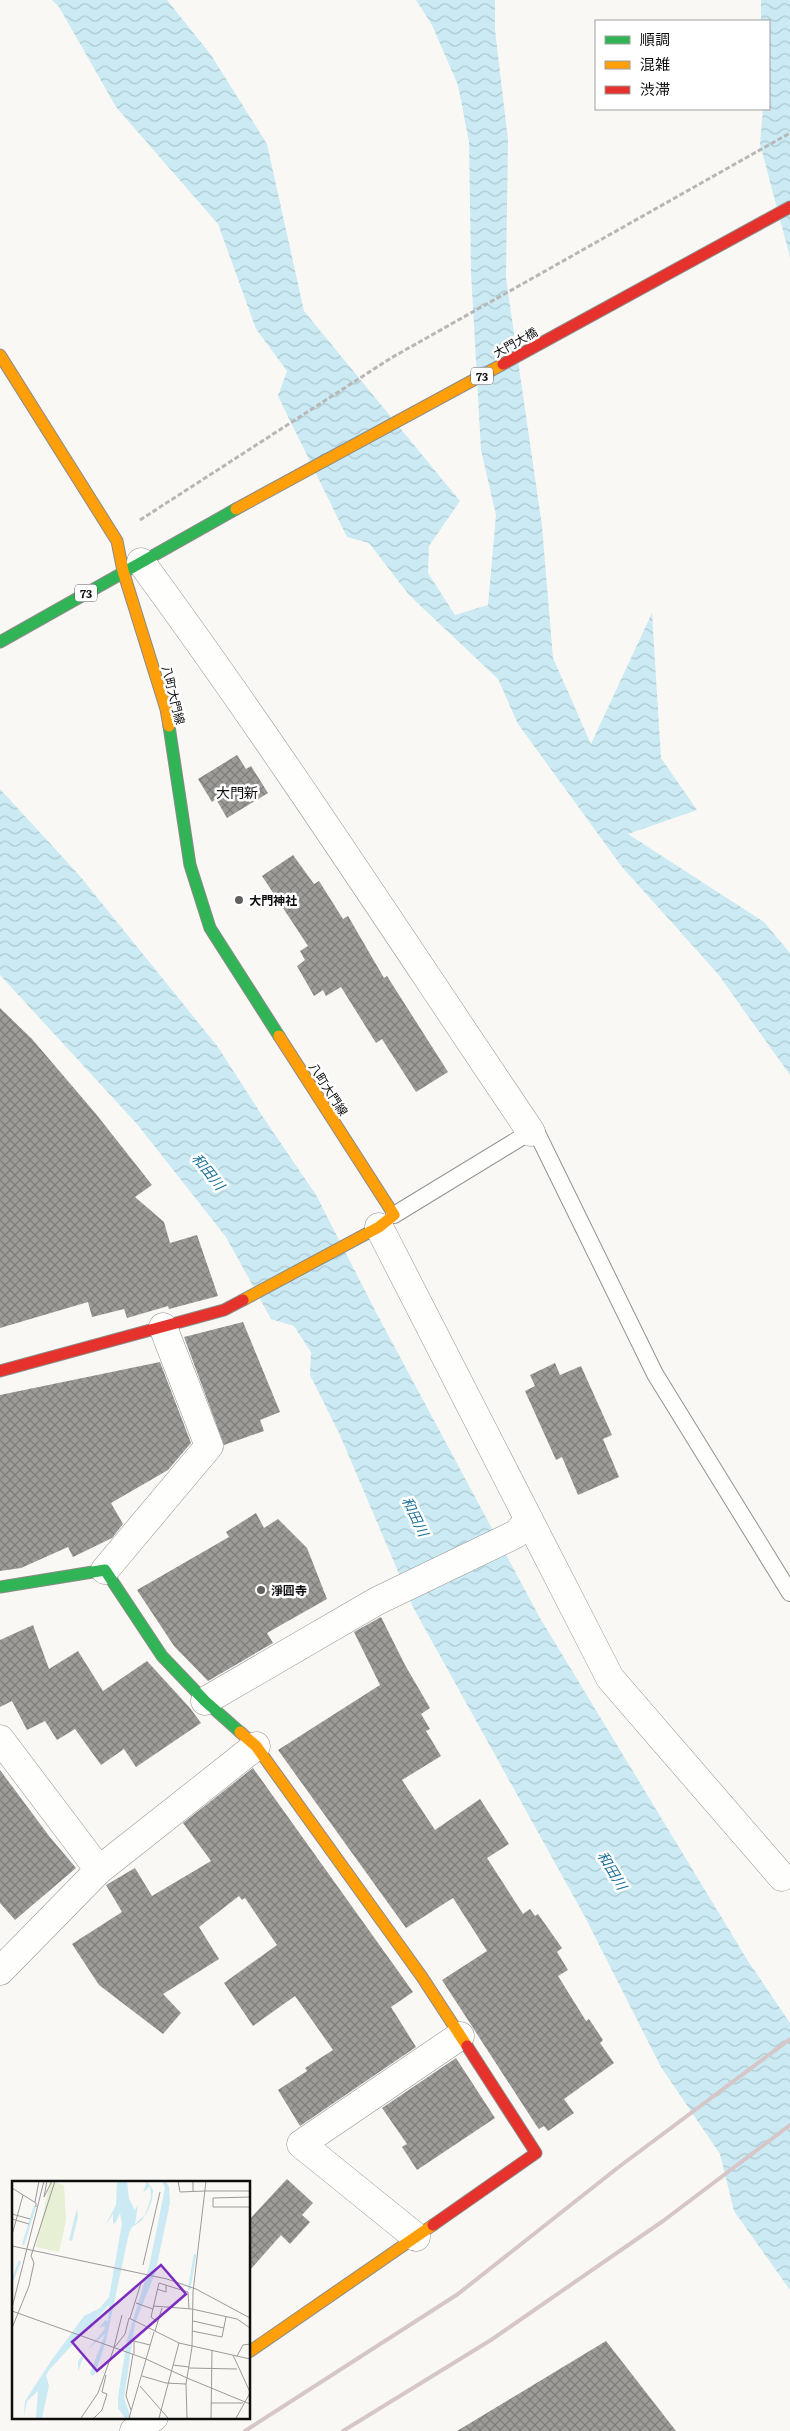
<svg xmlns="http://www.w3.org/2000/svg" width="790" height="2431" font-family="Literata,'Noto Sans JP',serif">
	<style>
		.water { fill: url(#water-waves) }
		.building { fill: url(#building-cross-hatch) }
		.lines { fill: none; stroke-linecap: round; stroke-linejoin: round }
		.lane-casing { stroke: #949392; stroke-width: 18 }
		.street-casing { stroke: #949392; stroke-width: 29 }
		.fast-casing { stroke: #8b8a88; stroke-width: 13 }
		.slow-casing { stroke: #8b8a88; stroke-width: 13 }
		.jam-casing { stroke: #8b8a88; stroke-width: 13 }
		.path { stroke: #b8b7b7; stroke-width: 3; stroke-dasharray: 5 2.5; stroke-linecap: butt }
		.lane { stroke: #fefefd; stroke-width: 16 }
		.street { stroke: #fefefd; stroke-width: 28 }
		.fast { stroke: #30b455; stroke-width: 11 }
		.slow { stroke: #ff9f0a; stroke-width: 11 }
		.jam { stroke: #e5322d; stroke-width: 11 }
		.rail { stroke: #d6c6c8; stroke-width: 4 }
		.poi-dot { fill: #61605e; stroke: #fff; stroke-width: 2 }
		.labels { text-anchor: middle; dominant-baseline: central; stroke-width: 5; stroke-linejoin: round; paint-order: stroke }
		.shield { fill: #fff; stroke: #565656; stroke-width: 1 }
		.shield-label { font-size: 11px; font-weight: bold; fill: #0e0e0e }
		.street-label { font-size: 12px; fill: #0e0e0e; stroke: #fff }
		.poi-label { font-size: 12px; font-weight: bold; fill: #0e0e0e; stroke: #fff; text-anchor: start }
		.neighbourhood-label { font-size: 14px; fill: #0e0e0e; stroke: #fff }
		.water-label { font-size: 14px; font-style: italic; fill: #1e7399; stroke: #fff }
		.inset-river { fill: none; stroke: #cbeaf3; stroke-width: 2.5 }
		.inset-road { fill: none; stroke: #9c9a98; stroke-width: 1 }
		.view { fill: #7b2cbf; fill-opacity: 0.15; stroke: #7b2cbf; stroke-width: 2.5 }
		.inset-edge { fill: none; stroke: #0e0e0e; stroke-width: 2.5 }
	</style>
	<defs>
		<pattern id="water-waves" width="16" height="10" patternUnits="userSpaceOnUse" patternTransform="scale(1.25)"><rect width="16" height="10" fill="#cbeaf3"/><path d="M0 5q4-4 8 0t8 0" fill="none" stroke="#adc8cf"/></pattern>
		<pattern id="building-cross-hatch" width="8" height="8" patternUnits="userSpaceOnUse" patternTransform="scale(1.25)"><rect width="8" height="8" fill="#9e9c99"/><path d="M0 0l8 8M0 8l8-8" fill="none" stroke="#7f7e7b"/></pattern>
	</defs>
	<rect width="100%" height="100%" fill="#faf8f4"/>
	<g class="water">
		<polygon points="52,0 167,0 211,55 267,144 304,311 460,501 429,546 428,573 455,615 488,605 496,515 481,450 471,272 469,142 458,85 432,25 416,0 495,0 495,30 508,140 506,278 542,526 553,658 591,744 652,613 661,758 697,810 628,834 764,922 790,953 790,1075 718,974 622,867 518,724 498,679 409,595 369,543 347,537 278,396 287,371 256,329 218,224 116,107 59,7"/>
		<polygon points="761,0 790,0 790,257 760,144 763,109 769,109 769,21 761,21"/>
		<polygon points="0,789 79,875 218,1047 261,1114 316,1195 378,1316 540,1618 748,1961 790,2023 790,2290 734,2211 720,2154 661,2067 585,1917 414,1609 339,1433 310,1375 311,1352 294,1326 271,1319 226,1237 137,1124 0,975"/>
	</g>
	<g class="building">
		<polygon points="237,755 246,769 251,766 268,793 227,818 216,799 212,802 198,779"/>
		<polygon points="293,855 314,884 319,881 343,919 348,916 384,978 387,976 448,1072 416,1092 382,1039 376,1043 341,987 326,996 323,990 314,996 297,966 305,960 300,951 308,946 262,876"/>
		<polygon points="0,1008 32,1039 96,1114 152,1185 135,1197 164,1222 170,1243 197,1235 218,1296 169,1309 168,1306 127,1318 124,1309 92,1317 88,1302 0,1328"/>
		<polygon points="243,1322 280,1412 260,1420 264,1431 224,1445 184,1337"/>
		<polygon points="160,1362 191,1443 168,1470 111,1503 123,1524 112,1538 73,1557 68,1547 21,1568 0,1571 0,1395"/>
		<polygon points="555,1363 560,1375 581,1366 612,1435 603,1439 619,1477 578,1495 562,1457 556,1460 525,1391 535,1386 530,1375"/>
		<polygon points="256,1513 264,1528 278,1519 307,1548 327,1599 267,1633 273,1643 208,1681 174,1646 137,1590 229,1537 226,1532"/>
		<polygon points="381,1617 405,1665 430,1708 421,1714 430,1729 426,1731 441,1756 402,1780 435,1830 480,1799 509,1844 487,1858 523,1914 530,1909 535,1916 538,1914 562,1948 557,1952 568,1970 558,1976 586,2021 589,2019 603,2040 600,2043 614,2063 564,2099 574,2113 548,2131 544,2126 539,2129 536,2125 442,1980 487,1951 453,1898 406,1928 278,1750 380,1685 354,1632"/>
		<polygon points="33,1625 49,1669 78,1651 103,1691 147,1661 190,1708 201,1723 136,1767 124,1749 101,1765 75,1729 57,1740 45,1721 27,1730 12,1701 0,1707 0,1640"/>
		<polygon points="253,1768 413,1992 391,2007 416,2047 300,2126 278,2090 307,2071 305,2068 333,2050 295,1996 253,2026 224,1983 277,1945 245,1898 242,1900 239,1896 199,1927 219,1959 163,1994 181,2013 163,2034 99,1985 72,1944 122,1912 106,1885 135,1868 152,1896 211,1861 183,1823"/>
		<polygon points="0,1770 49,1836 76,1868 15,1920 0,1903"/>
		<polygon points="456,2058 495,2118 417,2170 402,2147 407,2144 382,2108"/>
		<polygon points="287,2179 313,2203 302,2215 310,2222 290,2244 281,2235 249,2271 249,2220"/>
		<polygon points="606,2341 676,2431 457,2431"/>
	</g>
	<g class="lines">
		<g class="lane-casing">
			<polyline id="lane" points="394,1215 535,1129 655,1374 790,1593"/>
		</g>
		<g class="street-casing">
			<g id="street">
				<path d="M141 562C277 747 402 941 531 1132"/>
				<polyline points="379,1227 610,1678 782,1877"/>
				<polyline points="105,1570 209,1446 163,1327"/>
				<polyline points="205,1701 377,1601 516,1534 529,1520"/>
				<polyline points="0,1739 99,1870"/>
				<polyline points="0,1971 99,1870 256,1746"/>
				<polyline points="416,2237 301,2144 460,2036"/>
				<polyline points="134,2431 154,2417"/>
			</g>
		</g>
		<g class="fast-casing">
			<g id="fast">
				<polyline points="0,642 236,509"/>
				<polyline points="169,726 190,865 210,928 279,1036"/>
				<polyline points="0,1587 105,1570 162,1656 205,1701 240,1732"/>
			</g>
		</g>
		<g class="slow-casing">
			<g id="slow">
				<polyline points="0,355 117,541 123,571 166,709 169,726"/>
				<polyline points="236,509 503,364"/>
				<polyline points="243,1300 379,1227 394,1215 279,1036"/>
				<polyline points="240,1732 256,1746 422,1977 467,2046"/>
				<polyline points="249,2352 433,2225"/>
			</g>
		</g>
		<g class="jam-casing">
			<g id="jam">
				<polyline points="503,364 790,207"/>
				<polyline points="0,1371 224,1310 243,1300"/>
				<polyline points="433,2225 536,2153 467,2046"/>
			</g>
		</g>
		<polyline class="path" points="140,520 391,358 790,133"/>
		<use href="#lane" class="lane"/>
		<use href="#street" class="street"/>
		<use href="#fast" class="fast"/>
		<use href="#slow" class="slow"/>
		<use href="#jam" class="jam"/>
		<g class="rail">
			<polyline points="245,2431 458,2294 620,2166 790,2039"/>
			<polyline points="343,2431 491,2340 663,2221 790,2125"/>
		</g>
	</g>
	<g class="poi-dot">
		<circle cx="239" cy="900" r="5"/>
		<circle cx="261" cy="1590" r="5"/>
	</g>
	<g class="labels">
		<g class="shield">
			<rect x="471" y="367.5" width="22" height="17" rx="4"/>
			<rect x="75" y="584.5" width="22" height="17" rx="4"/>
		</g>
		<g class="shield-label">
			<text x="482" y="376">73</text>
			<text x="86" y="593">73</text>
		</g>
		<g class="street-label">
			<text transform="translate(515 342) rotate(-29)">大門大橋</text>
			<text transform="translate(174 695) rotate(76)">八町大門線</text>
			<text transform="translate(329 1089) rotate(57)">八町大門線</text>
		</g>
		<g class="poi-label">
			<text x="249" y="900">大門神社</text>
			<text x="271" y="1590">淨圓寺</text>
		</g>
		<g class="neighbourhood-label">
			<text x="237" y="792">大門新</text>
		</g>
		<g class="water-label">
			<text transform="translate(209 1171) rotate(51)">和田川</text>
			<text transform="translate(416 1516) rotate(64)">和田川</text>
			<text transform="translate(613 1870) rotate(59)">和田川</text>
		</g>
	</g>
	<g transform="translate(12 2181)">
		<rect width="238" height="238" fill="#faf8f4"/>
		<path d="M38 0 52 4 54 39 47 71 24 66Z" fill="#e7efd5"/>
		<path d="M105 0H115L117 18 123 29 126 24 123 43 133 34 139 17 138 5 131 12 135 0 141 9 140 19 135 32 129 40 120 46 117 52 94 160 83 193 80 195 78 192 93 153 74 170 66 190V180L92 149 93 145 87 147 93 139 96 140 97 124 38 188 34 194 37 205 30 237H24L26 210 15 220 12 237 13 220 39 180 72 135 88 127 97 116 110 43 108 32 104 41 101 43V33L93 45 104 24ZM150 0H154L157 6 158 22 143 93 123 142 112 217 119 237H113L106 227V216L115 159 137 86 153 7ZM65 27 66 36 60 60 57 59Z" fill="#cbeaf3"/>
		<path class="inset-river" d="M11 64 23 25M0 100 8 80M177 109 183 73"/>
		<path class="inset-road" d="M35 0 32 16 40 0M166 0 168 11 193 10M166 0H181V10M0 7 24 22V26M193 10H238M238 16 201 17V26H238M23 21 27 0M0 33 18 38M0 38 17 43M0 54 11 14M0 65 155 98 184 108 238 137M131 84 148 11M145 108 154 111V104M124 122 141 128M141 125 180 128 225 138 238 147M0 127 32 0M0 130 134 178 175 197M118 137 129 102M181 140 212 147M146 141 139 136 147 102 176 111 177 128M0 147 17 105 22 82 19 75 43 0M143 150 150 127M180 150 210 156 214 136M102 166 110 134M102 167 113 153 117 137 167 162 238 178M122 173V160L138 164M221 174 238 211M225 175 231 164 238 163M161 184 177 186M177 187 225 188M130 195 154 202 174 203M175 197 238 223M128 205 156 237M199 222H231M119 229 114 215 121 173M69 237 86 212 102 167M82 237 90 229 95 213 90 211 94 194M117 237 142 151M147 237 167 162M175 237 174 203 180 166 181 111 194 0M199 237 200 169M224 237 238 212"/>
		<path class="view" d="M149 84 174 113 85 190 60 161Z"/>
		<rect width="238" height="238" class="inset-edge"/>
	</g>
	<rect x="595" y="20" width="175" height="90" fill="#ffffff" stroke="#9f9f9f"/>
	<rect x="605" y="36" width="25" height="8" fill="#30b455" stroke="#9f9f9f"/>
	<text x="640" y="45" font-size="15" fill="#0e0e0e">順調</text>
	<rect x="605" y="61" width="25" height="8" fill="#ff9f0a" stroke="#9f9f9f"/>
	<text x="640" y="70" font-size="15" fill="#0e0e0e">混雑</text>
	<rect x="605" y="86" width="25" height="8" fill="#e5322d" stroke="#9f9f9f"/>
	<text x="640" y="95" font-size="15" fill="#0e0e0e">渋滞</text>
</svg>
